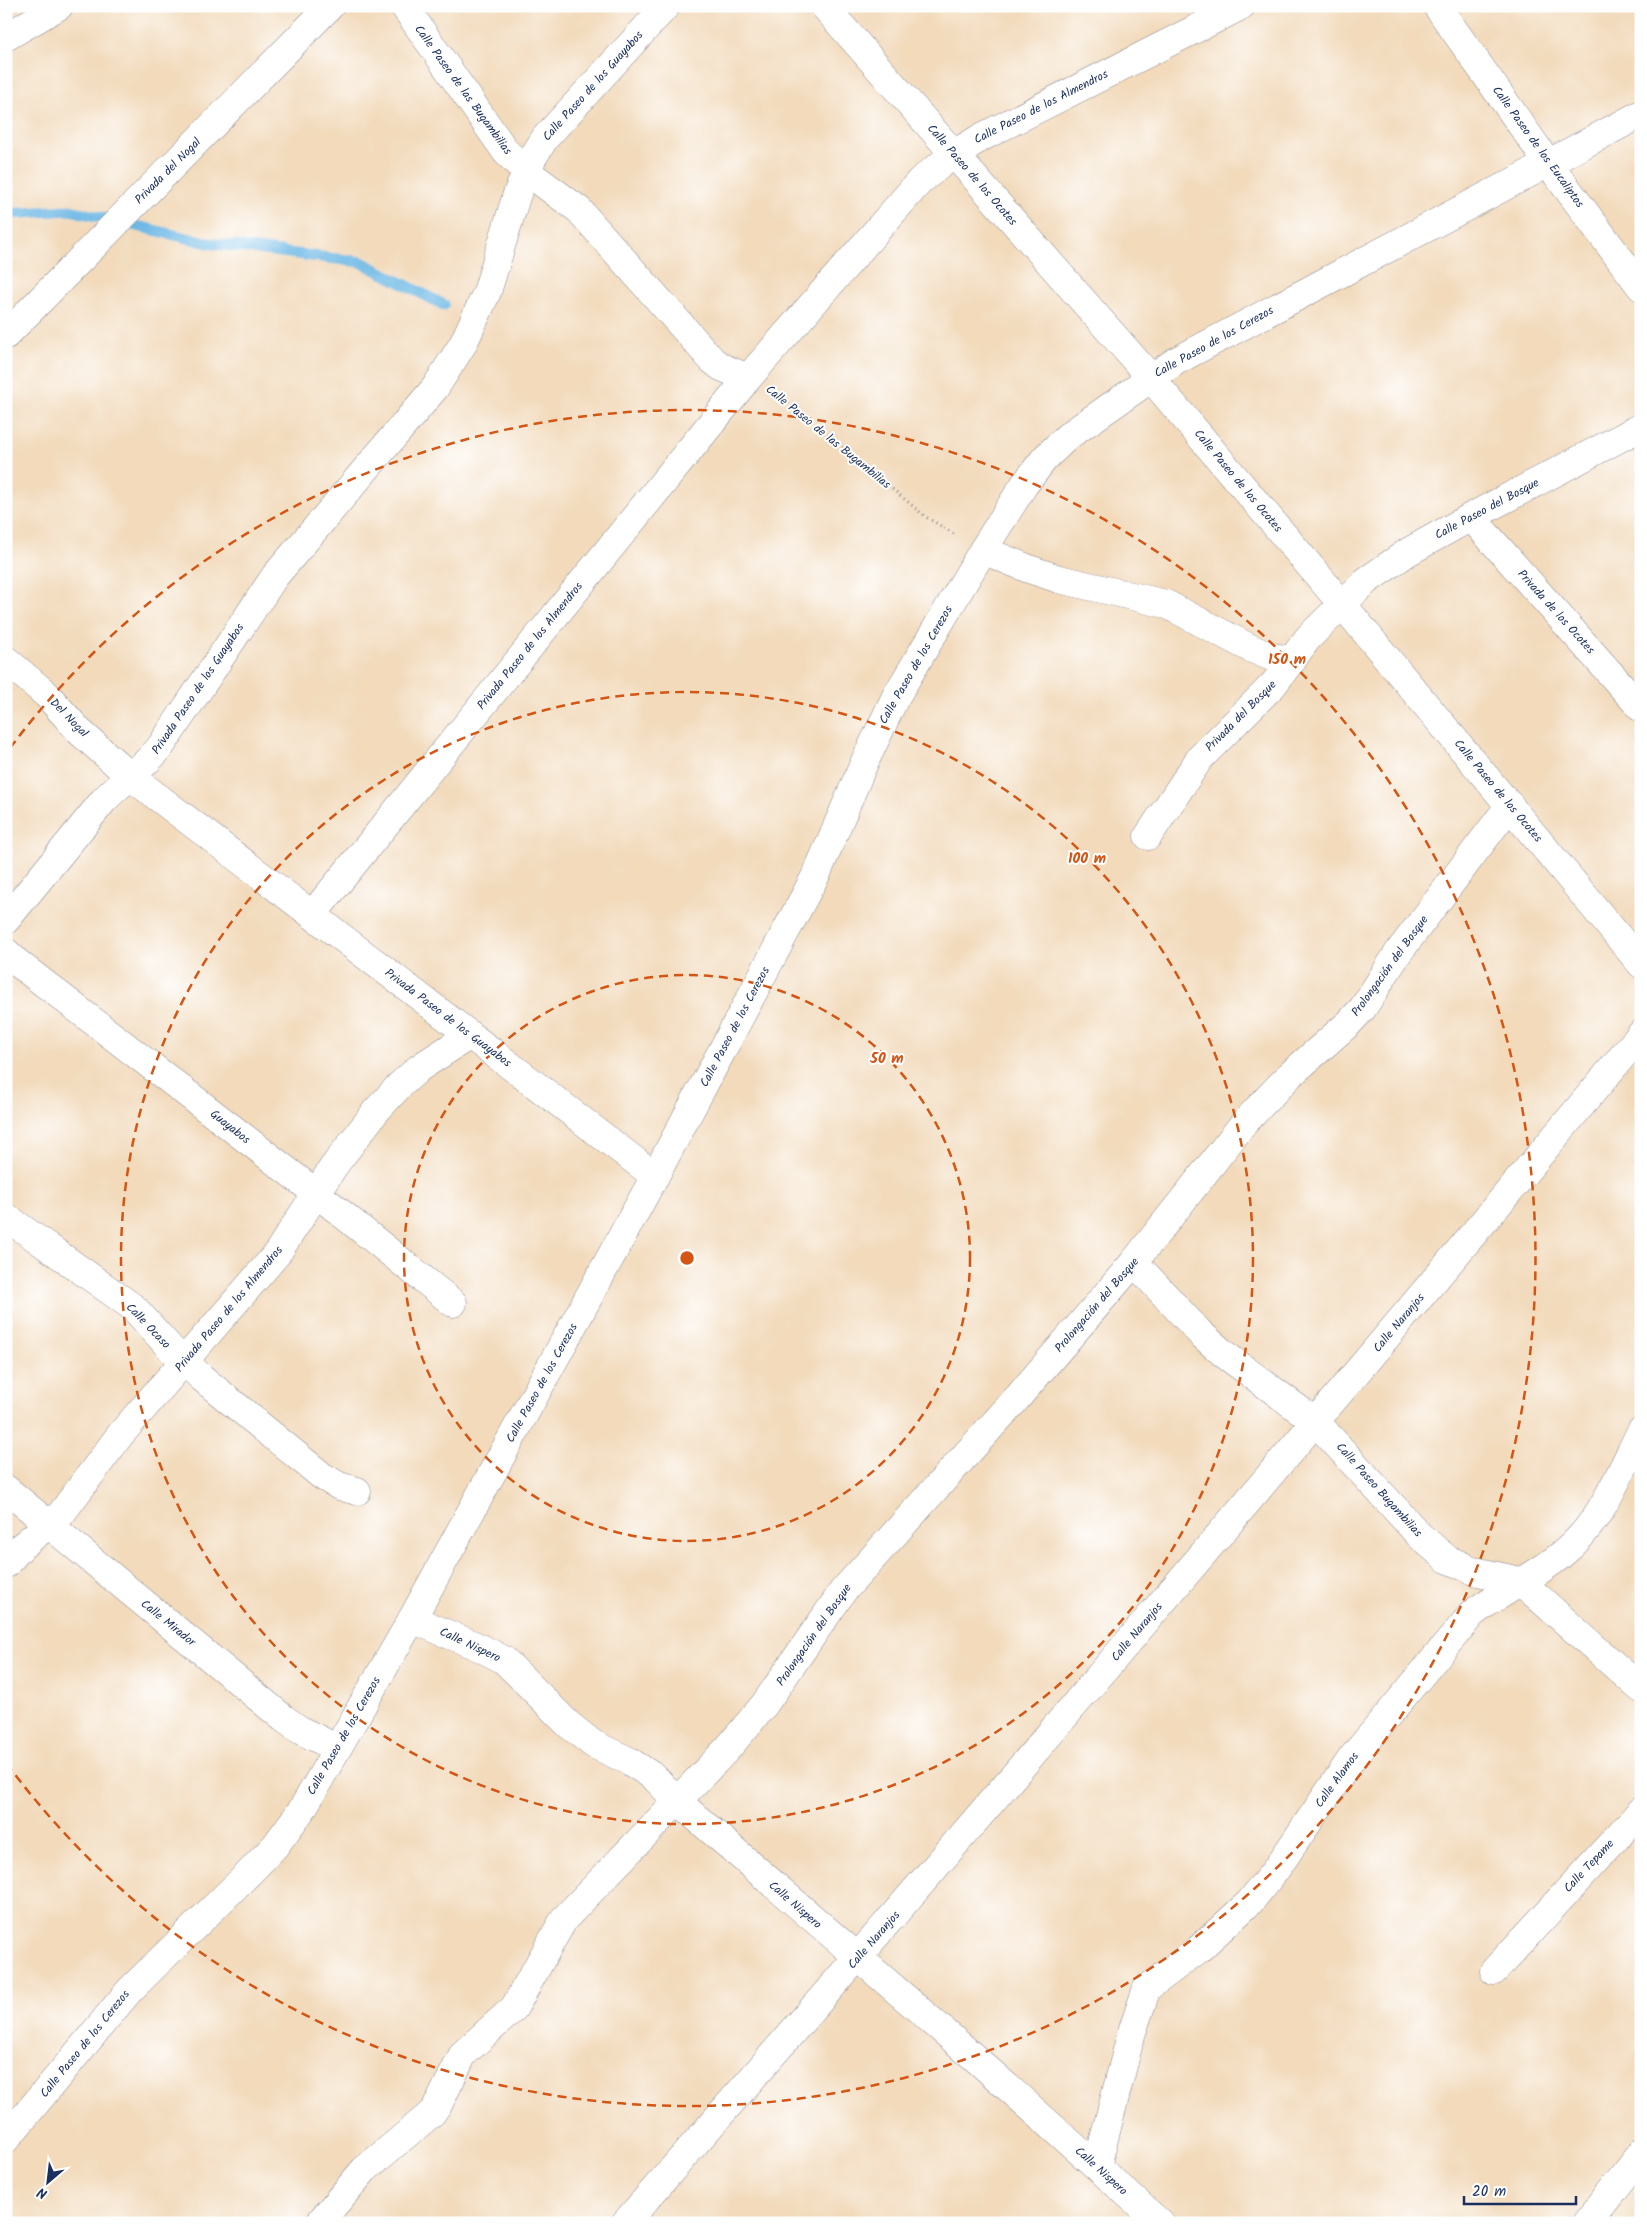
<svg xmlns="http://www.w3.org/2000/svg" width="1647" height="2229" font-family="Kalam,sans-serif">
	<style>
		.lines { fill: none; stroke-linecap: round; stroke-linejoin: round }
		.stream { stroke: #6ab7e4; stroke-width: 11 }
		.street-casing { stroke: #86848c; stroke-width: 29 }
		.secondary-casing { stroke: #86848c; stroke-width: 29 }
		.path { stroke: #86848c; stroke-width: 3; stroke-dasharray: 1 4; stroke-linecap: butt }
		.street { stroke: #fff; stroke-width: 28 }
		.secondary { stroke: #fff; stroke-width: 28 }
		.ring { fill: none; stroke: #d45514; stroke-width: 2.5; stroke-dasharray: 9 6 }
		.labels { text-anchor: middle; dominant-baseline: central; stroke-width: 4; stroke-linejoin: round; paint-order: stroke }
		.street-label { font-size: 12px; fill: #1b2f5e; stroke: #fff }
		.centre { fill: #d45514; stroke: #fff; stroke-width: 2.5 }
		.ring-label { font-size: 15px; text-anchor: middle; font-weight: bold; fill: #d45514; stroke: #fff; stroke-width: 4; stroke-linejoin: round; paint-order: stroke }
	</style>
	<rect width="100%" height="100%" fill="#fff"/>
	<filter id="ink" filterUnits="userSpaceOnUse"><feTurbulence type="fractalNoise" baseFrequency=".02" numOctaves="2"/><feDisplacementMap in="SourceGraphic" scale="10" xChannelSelector="R" yChannelSelector="G"/><feConvolveMatrix kernelMatrix="1 2 1 2 8 2 1 2 1" color-interpolation-filters="sRGB"/></filter>
	<filter id="wash" filterUnits="userSpaceOnUse"><feTurbulence type="fractalNoise" baseFrequency=".0096" numOctaves="4" result="noise"/><feDisplacementMap in="SourceGraphic" scale="20" xChannelSelector="R" yChannelSelector="G"/><feGaussianBlur stdDeviation="1.12" result="paint"/><feColorMatrix in="noise" values="0 0 0 0 0 0 0 0 0 0 0 0 0 0 0 0 0 1.4 0 .05"/><feComposite in="paint" operator="in"/></filter>
	<g filter="url(#wash)">
		<rect width="100%" height="100%" fill="#f2dabb"/>
		<g class="lines">
			<polyline class="stream" points="6,214 70,210 208,243 361,262 444,305"/>
		</g>
	</g>
	<g filter="url(#ink)">
		<g class="lines">
			<g class="street-casing">
				<g id="street">
					<polyline points="404,6 506,152 526,171 579,210 712,360 721,367 748,378"/>
					<polyline points="1437,6 1548,163 1641,287"/>
					<polyline points="6,37 59,6"/>
					<polyline points="6,335 330,6"/>
					<polyline points="1471,517 1641,708"/>
					<polyline points="983,550 1029,569 1059,579 1166,604 1250,648 1269,656 1292,661"/>
					<polyline points="6,660 47,695 80,732 130,776 655,1176"/>
					<polyline points="1148,836 1200,758 1274,684 1308,638 1366,581 1408,552 1471,517 1641,427"/>
					<polyline points="312,915 748,378 920,181 954,154 982,137 1241,6"/>
					<path d="M6 920 104 800C122 781 145 767 161 746L275 576 435 388 463 344 487 292 517 194 533 157 545 138 666 6"/>
					<polyline points="6,952 19,964 316,1193 453,1303"/>
					<polyline points="6,1217 134,1308 171,1349 202,1378 322,1476 339,1486 357,1491"/>
					<polyline points="1134,1262 1200,1333 1224,1354 1316,1422 1420,1536 1447,1559 1474,1571 1520,1581 1641,1689"/>
					<polyline points="6,1489 283,1718 300,1730 336,1748"/>
					<polyline points="6,1564 22,1546 61,1514 120,1435 276,1255 334,1166 376,1111 399,1086 419,1068 470,1035"/>
					<polyline points="412,1619 481,1648 504,1660 568,1724 593,1744 629,1761 654,1777 677,1801 976,2059 1160,2223"/>
					<polyline points="1494,1971 1641,1811"/>
					<polyline points="6,2139 129,1991 251,1871 275,1846 303,1808 412,1619 655,1176 817,873 865,761 895,698 983,550 1024,485 1045,458 1068,436 1176,361 1641,114"/>
					<path d="M1097 2166 1131 2035 1147 1988 1199 1949 1250 1902 1277 1868 1352 1758 1472 1614C1500 1592 1533 1578 1561 1555 1600 1525 1619 1474 1641 1431"/>
					<polyline points="319,2223 364,2170 432,2113 439,2103 463,2054 514,2008 564,1919 728,1748 764,1705 843,1591 1018,1397 1134,1262 1244,1123 1290,1075 1349,1023 1363,1008 1398,953 1510,805"/>
					<path d="M625 2223C970 1832 1306 1434 1641 1034"/>
					<polyline points="1587,2223 1641,2154"/>
				</g>
			</g>
			<g class="secondary-casing">
				<polyline id="secondary" points="824,6 1150,377 1342,604 1641,964"/>
			</g>
			<polyline class="path" points="777,393 926,517 954,534"/>
			<use href="#street" class="street"/>
			<use href="#secondary" class="secondary"/>
		</g>
	</g>
	<g class="ring">
		<circle cx="687" cy="1258" r="283"/>
		<circle cx="687" cy="1258" r="566"/>
		<path d="M10 748A848 848 0 1 1 10 1768"/>
	</g>
	<g class="labels">
		<g class="street-label">
			<text transform="translate(593 86) rotate(-48)">Calle Paseo de los Guayabos</text>
			<text transform="translate(463 90) rotate(54)">Calle Paseo de las Bugambilias</text>
			<text transform="translate(1041 107) rotate(-27)">Calle Paseo de los Almendros</text>
			<text transform="translate(1538 147) rotate(54)">Calle Paseo de los Eucaliptos</text>
			<text transform="translate(168 171) rotate(-45)">Privada del Nogal</text>
			<text transform="translate(972 175) rotate(49)">Calle Paseo de los Ocotes</text>
			<text transform="translate(1214 342) rotate(-29)">Calle Paseo de los Cerezos</text>
			<text transform="translate(828 437) rotate(39)">Calle Paseo de las Bugambilias</text>
			<text transform="translate(1238 481) rotate(50)">Calle Paseo de los Ocotes</text>
			<text transform="translate(1487 509) rotate(-28)">Calle Paseo del Bosque</text>
			<text transform="translate(1556 612) rotate(48)">Privada de los Ocotes</text>
			<text transform="translate(530 646) rotate(-51)">Privada Paseo de los Almendros</text>
			<text transform="translate(916 665) rotate(-60)">Calle Paseo de los Cerezos</text>
			<text transform="translate(198 689) rotate(-56)">Privada Paseo de los Guayabos</text>
			<text transform="translate(1241 716) rotate(-45)">Privada del Bosque</text>
			<text transform="translate(69 718) rotate(46)">Del Nogal</text>
			<text transform="translate(1498 791) rotate(50)">Calle Paseo de los Ocotes</text>
			<text transform="translate(1390 966) rotate(-54)">Prolongación del Bosque</text>
			<text transform="translate(448 1018) rotate(37)">Privada Paseo de los Guayabos</text>
			<text transform="translate(735 1027) rotate(-62)">Calle Paseo de los Cerezos</text>
			<text transform="translate(230 1127) rotate(38)">Guayabos</text>
			<text transform="translate(1097 1305) rotate(-49)">Prolongación del Bosque</text>
			<text transform="translate(229 1309) rotate(-50)">Privada Paseo de los Almendros</text>
			<text transform="translate(1399 1323) rotate(-50)">Calle Naranjos</text>
			<text transform="translate(148 1326) rotate(46)">Calle Ocaso</text>
			<text transform="translate(542 1383) rotate(-61)">Calle Paseo de los Cerezos</text>
			<text transform="translate(1379 1490) rotate(48)">Calle Paseo Bugambilias</text>
			<text transform="translate(168 1623) rotate(39)">Calle Mirador</text>
			<text transform="translate(1137 1632) rotate(-50)">Calle Naranjos</text>
			<text transform="translate(814 1635) rotate(-55)">Prolongación del Bosque</text>
			<text transform="translate(470 1645) rotate(25)">Calle Nispero</text>
			<text transform="translate(344 1736) rotate(-60)">Calle Paseo de los Cerezos</text>
			<text transform="translate(1337 1780) rotate(-54)">Calle Alamos</text>
			<text transform="translate(1589 1866) rotate(-47)">Calle Tepame</text>
			<text transform="translate(795 1905) rotate(41)">Calle Nispero</text>
			<text transform="translate(874 1940) rotate(-49)">Calle Naranjos</text>
			<text transform="translate(85 2044) rotate(-51)">Calle Paseo de los Cerezos</text>
			<text transform="translate(1101 2171) rotate(42)">Calle Nispero</text>
		</g>
	</g>
	<circle cx="687" cy="1258" r="8" class="centre"/>
	<g class="ring-label">
		<text x="1287" y="664">150 m</text>
		<text x="1087" y="863">100 m</text>
		<text x="887" y="1063">50 m</text>
	</g>
	<rect width="1647" height="2229" fill="none" stroke="#fff" stroke-width="25"/>
	<g transform="translate(48 2182) rotate(208)" stroke="#ffffff" stroke-width="4" paint-order="stroke">
	<path d="M0-4L9 19L0 12L-9 19Z" fill="#1b2f5e"/>
	<text y="-8" font-size="14" font-weight="bold" text-anchor="middle" fill="#1b2f5e">N</text>
	</g>
	<path d="M1464 2196v8h112v-8" fill="none" stroke="#1b2f5e" stroke-width="2.5"/>
	<text x="1472" y="2196" font-size="15" fill="#1b2f5e" stroke="#ffffff" stroke-width="4" paint-order="stroke">20 m</text>
</svg>
